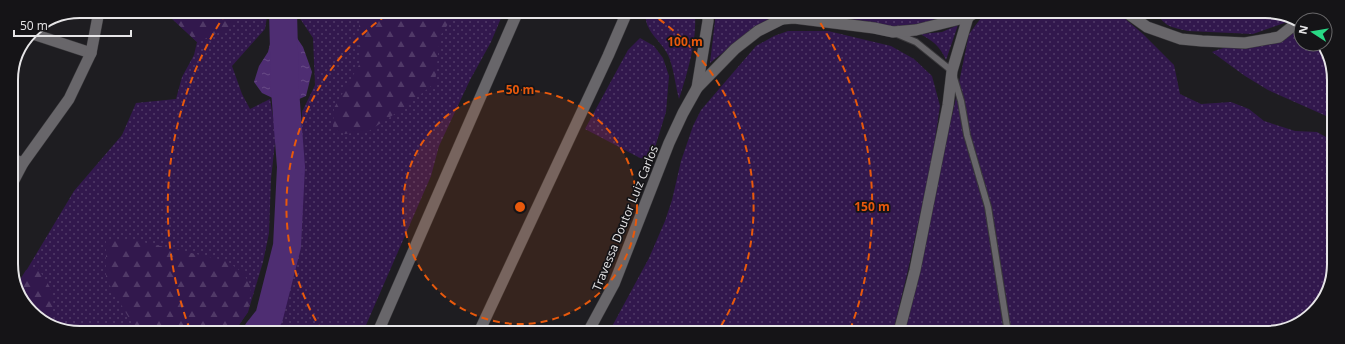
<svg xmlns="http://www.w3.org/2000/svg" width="1345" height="344" font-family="'Open Sans',sans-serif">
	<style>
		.grass { fill: url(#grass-dots) }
		.forest { fill: url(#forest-firs) }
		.water { fill: url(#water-ripples) }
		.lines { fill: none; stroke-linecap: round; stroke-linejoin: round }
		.river { stroke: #4e2d72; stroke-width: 28 }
		.service-casing { stroke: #39383b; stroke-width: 8 }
		.minor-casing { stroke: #39383b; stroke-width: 12 }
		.service { stroke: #68666a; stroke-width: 6 }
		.minor { stroke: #68666a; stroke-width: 11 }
		.ring { fill: none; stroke: #e8590c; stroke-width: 2; stroke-dasharray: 7 5 }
		.labels { text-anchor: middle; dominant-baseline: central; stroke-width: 3.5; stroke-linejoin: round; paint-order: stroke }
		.street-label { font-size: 12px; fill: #e6e5e7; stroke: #151417 }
		.rim { fill: none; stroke: #e6e5e7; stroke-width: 2 }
		.centre { fill: #e8590c; stroke: #151417; stroke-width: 2 }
		.ring-label { font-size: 12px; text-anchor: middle; font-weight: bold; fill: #e8590c; stroke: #151417; stroke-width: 3.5; stroke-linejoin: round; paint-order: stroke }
	</style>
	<defs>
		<pattern id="grass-dots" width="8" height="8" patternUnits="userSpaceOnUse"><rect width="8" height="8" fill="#32184d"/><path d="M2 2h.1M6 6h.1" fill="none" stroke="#503967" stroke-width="1.8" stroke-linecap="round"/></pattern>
		<pattern id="forest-firs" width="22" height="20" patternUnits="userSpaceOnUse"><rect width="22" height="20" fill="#32184d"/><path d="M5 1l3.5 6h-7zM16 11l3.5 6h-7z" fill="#503967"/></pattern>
		<pattern id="water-ripples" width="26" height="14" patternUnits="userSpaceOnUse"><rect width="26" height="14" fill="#4e2d72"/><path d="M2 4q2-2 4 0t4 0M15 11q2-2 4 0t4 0" fill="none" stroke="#684b86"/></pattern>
	</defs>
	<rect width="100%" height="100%" fill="#1e1d21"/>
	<g class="grass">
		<polygon points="167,11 268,11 265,29 232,66 242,94 250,109 270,99 276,134 271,179 269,233 263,262 248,312 234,332 66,332 31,313 17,286 74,191 122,135 136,103 176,99 182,77 194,55 197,42 169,16"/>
		<polygon points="295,11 504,11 491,42 470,80 439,146 431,176 363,332 268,332 285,306 293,269 301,219 302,112 315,85 313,38"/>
		<path d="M646 12H695C697 41 688 71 679 99 675 85 674 68 668 55 661 40 643 31 646 12Z"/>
		<polygon points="716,12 755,12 775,18 756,26 710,63"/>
		<polygon points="791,12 966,12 958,16 902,28"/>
		<polygon points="987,12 1117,12 1143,34 1174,65 1180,94 1201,104 1231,102 1249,109 1264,121 1295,131 1317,132 1333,141 1333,278 1310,316 1270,333 899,332 936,179 953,112 969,34 984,14"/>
		<path d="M1156 12H1279L1290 18 1287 22 1253 34 1188 31C1171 27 1165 27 1156 12Z"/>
		<path d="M958 25 946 60C940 46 932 40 920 34L942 32Z"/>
		<path d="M1301 27V44H1321L1333 66V119L1268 90 1245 76 1212 52C1232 42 1264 46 1285 38 1291 36 1296 31 1301 27Z"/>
		<polygon points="788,31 828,31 891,46 914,59 932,76 940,106 932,160 908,270 893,332 609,332 649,258 665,221 672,200 681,161 693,126 701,110 756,46 774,36"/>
		<polygon points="640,38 654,46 663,58 669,76 666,112 651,160 640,158 585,129 628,50"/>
	</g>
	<g class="forest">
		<polygon points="167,11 232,11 232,27 197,42 169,16"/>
		<polygon points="359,11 457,11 440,36 435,83 399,111 369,131 345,134 333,129 334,108 359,65"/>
		<polygon points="106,239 129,239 227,261 244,274 251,288 248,312 234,332 139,332 136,330 106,279"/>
		<path d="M37 267C54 292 56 294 51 323L31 313 16 286 26 270Z"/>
	</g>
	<polygon class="water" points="291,29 303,47 312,72 306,96 297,100 279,101 262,93 254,82 259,66 268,52 273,32"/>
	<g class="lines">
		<polyline class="river" points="257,332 269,317 287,246 291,167 285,90 283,11"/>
		<g class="service-casing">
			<polyline id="service" points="897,34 916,42 952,71 961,101 967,135 988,207 1008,333"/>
		</g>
		<g class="minor-casing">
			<g id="minor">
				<polyline points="770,12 782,19 794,18 874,28 893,32 916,30 968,17 976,12"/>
				<polyline points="1126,12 1147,27 1181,39 1202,41 1245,43 1279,37 1298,22"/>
				<polyline points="30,33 91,53"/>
				<polyline points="697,88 708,21 708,12"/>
				<polyline points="12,159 23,163"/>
				<polyline points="12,184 23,163 69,99 91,53 99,11"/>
				<polyline points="378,332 518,11"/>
				<polyline points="479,332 608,56 627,12"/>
				<polyline points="588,332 614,284 669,143 683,113 697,88 735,49 758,31 782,19"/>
				<polyline points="899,332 915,270 948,105 952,71 968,17"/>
			</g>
		</g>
		<use href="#service" class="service"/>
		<use href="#minor" class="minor"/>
	</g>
	<circle cx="520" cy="207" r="117" fill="#e8590c" fill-opacity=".12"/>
	<g class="ring">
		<circle cx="520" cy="207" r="117"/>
		<path d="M322 331A234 234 0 0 1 391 12M649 12A234 234 0 0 1 718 331"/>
		<path d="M190 330A352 352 0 0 1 226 13M814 13A352 352 0 0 1 850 330"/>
	</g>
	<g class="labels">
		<g class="street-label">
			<text transform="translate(625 218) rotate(-68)">Travessa Doutor Luiz Carlos</text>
		</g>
	</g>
	<path d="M0 0H1345V344H0ZM80 18H1265A62 62 0 0 1 1327 80V264A62 62 0 0 1 1265 326H80A62 62 0 0 1 18 264V80A62 62 0 0 1 80 18Z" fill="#151417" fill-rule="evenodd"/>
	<path class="rim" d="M80 18H1265A62 62 0 0 1 1327 80V264A62 62 0 0 1 1265 326H80A62 62 0 0 1 18 264V80A62 62 0 0 1 80 18Z"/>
	<circle cx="520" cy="207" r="6" class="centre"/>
	<g class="ring-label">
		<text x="685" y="46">100 m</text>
		<text x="520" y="94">50 m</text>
		<text x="872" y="211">150 m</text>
	</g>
	<g transform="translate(1313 32) rotate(282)"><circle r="19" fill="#151417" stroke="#69686a"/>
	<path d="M0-3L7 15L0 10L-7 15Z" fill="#29d885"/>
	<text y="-6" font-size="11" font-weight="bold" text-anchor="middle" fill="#e6e5e7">N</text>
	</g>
	<path d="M14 30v6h117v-6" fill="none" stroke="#e6e5e7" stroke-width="2"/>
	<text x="20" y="30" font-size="12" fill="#e6e5e7" stroke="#151417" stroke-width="3" paint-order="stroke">50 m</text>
</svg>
